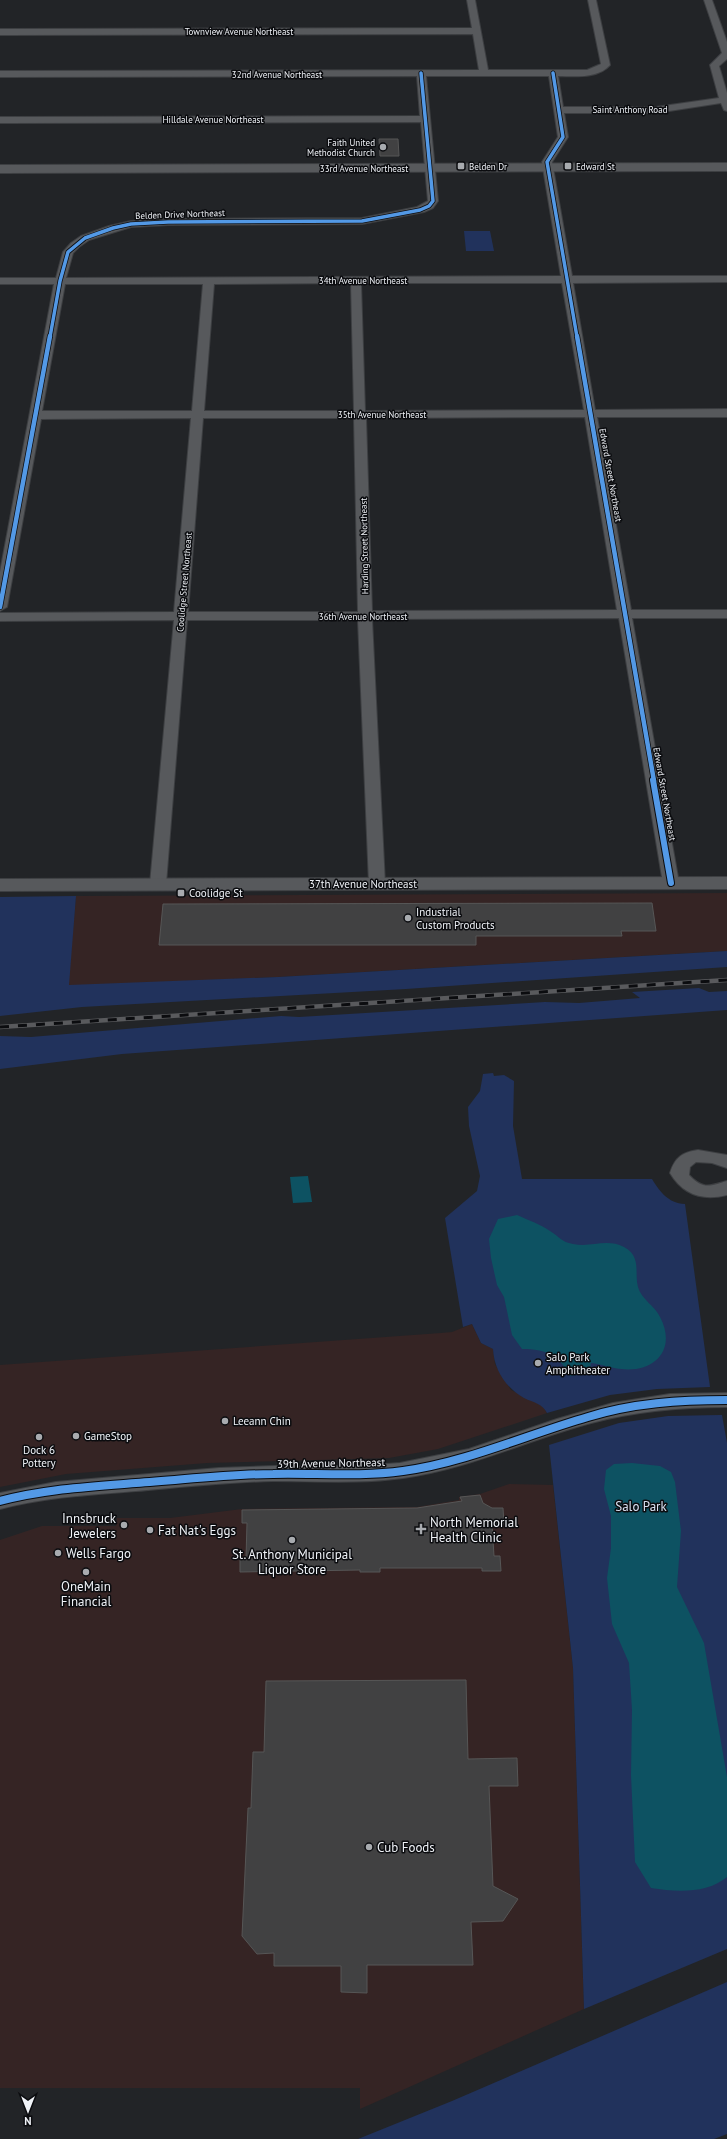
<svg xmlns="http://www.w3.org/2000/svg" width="727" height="2139" font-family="'PT Sans',sans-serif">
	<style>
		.commercial { fill: #352424 }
		.green { fill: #21325c }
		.water { fill: #0d5262 }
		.building { fill: #414142; stroke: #565656 }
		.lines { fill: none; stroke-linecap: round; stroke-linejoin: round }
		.minor-casing { stroke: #3d3f42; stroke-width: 2 }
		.tertiary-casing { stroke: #3d3f42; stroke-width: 2 }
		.minor { fill: #57595c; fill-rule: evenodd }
		.tertiary { fill: #57595c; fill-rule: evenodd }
		.rail-casing { stroke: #595a5d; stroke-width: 4.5 }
		.rail { stroke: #0b0c0f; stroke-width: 3; stroke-dasharray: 9; stroke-linecap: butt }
		.cycleway-far3-casing { stroke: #0b0c0f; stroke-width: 5 }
		.cycleway-far2-casing { stroke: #0b0c0f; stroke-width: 6 }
		.cycleway-far1-casing { stroke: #0b0c0f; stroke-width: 8 }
		.cycleway-casing { stroke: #0b0c0f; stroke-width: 10 }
		.cycleway-far3 { stroke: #5399e6; stroke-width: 3.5 }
		.cycleway-far2 { stroke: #5399e6; stroke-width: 4.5 }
		.cycleway-far1 { stroke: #5399e6; stroke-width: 6 }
		.cycleway { stroke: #5399e6; stroke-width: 8 }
		.poi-dot { fill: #a8abaf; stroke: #0b0c0f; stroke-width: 1.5 }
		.labels { text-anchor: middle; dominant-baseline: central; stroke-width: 3; stroke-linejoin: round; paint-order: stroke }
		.far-street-label { font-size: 9px; fill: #f0f3f8; stroke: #0b0c0f }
		.far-poi-label { font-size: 9px; fill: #f0f3f8; stroke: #0b0c0f; text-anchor: start }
		.street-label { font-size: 11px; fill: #f0f3f8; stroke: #0b0c0f }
		.poi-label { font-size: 11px; fill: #f0f3f8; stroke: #0b0c0f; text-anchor: start }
		.near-park-label { font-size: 13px; fill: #dae1f2; stroke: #0b0c0f }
		.near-poi-label { font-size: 13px; fill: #f0f3f8; stroke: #0b0c0f; text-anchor: start }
	</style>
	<rect width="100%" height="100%" fill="#222427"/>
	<g class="commercial">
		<polygon points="727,893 727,951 278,977 68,986 76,896"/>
		<polygon points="472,1324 481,1343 493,1349 495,1364 511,1390 543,1406 547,1413 438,1449 389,1458 207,1463 66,1474 0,1487 0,1365 441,1333 452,1332"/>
		<polygon points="509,1484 553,1485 573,1668 584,2009 360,2109 360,2088 0,2088 0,1540 42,1526 116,1526 117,1518 170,1518 242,1509 417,1507 459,1500 459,1497 480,1494"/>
	</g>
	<g class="green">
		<polygon points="464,231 490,231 494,251 466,251"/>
		<polygon points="76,896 69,985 278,977 727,951 727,967 406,989 82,1007 0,1016 0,897"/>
		<polygon points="699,988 709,992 727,991 727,1010 122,1054 0,1069 0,1036 31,1037 281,1016 299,1017 545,1002 579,1003 640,998 632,992"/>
		<path d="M493 1073 494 1076 504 1075 514 1081 513 1126 522 1179H652C660 1192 668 1203 685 1204L710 1387 657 1389 610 1395 547 1413C542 1403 534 1403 524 1398 506 1388 494 1370 493 1349L481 1343 472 1324 463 1327 445 1218 477 1191 480 1176 469 1126 468 1107 480 1091 483 1074Z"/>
		<polygon points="720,1415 722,1415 727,1443 727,1949 584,2009 573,1668 549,1445 619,1423 668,1416"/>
		<polygon points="727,1982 727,2134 714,2139 358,2139 452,2101"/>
	</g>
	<g class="water">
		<polygon points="308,1176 312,1202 293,1203 290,1177"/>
		<path d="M517 1215C528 1220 540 1224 550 1231 560 1237 561 1242 573 1244 591 1248 606 1238 624 1247 642 1257 634 1272 638 1287 641 1299 655 1306 660 1317 677 1349 655 1373 621 1369 610 1368 601 1364 591 1363L589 1373 570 1376C559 1355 546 1349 522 1349L512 1335 507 1311 504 1297 497 1285 491 1258 489 1239 498 1219Z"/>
		<path d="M632 1463 660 1466 671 1472 675 1482 681 1531 677 1587 704 1643 727 1777V1877C707 1894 676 1892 651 1888L635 1862 631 1775 632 1710 629 1663 612 1624 607 1578 611 1548V1516L604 1489 606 1470 614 1464Z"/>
	</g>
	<g class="building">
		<polygon points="379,139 398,139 399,156 380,156"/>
		<polygon points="652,903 656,931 621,931 622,936 476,936 476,945 159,945 163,904"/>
		<polygon points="480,1495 483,1503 492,1508 503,1508 504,1524 492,1524 494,1556 500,1556 501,1571 482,1571 482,1568 380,1568 380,1572 360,1572 360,1570 240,1572 240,1558 246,1558 247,1523 242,1523 242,1510 417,1508 462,1501 460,1497"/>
		<polygon points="466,1680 468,1759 517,1758 518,1786 489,1786 493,1886 518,1899 503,1921 471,1922 473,1965 367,1965 367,1993 341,1992 341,1966 274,1966 274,1953 257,1954 242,1936 248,1808 251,1808 253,1752 264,1752 266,1681"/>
	</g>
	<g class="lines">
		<g class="minor-casing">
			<g id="minor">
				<path d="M467 0H475L488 70H587L601 64 588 0H596L610 65C598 79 575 76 558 76L563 107H656L719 98 710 65 722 53 704 0H712L727 42V59L719 66 727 93V111L724 110 721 103 656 113H564L568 137 552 162 572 276H727V282L573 283 595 410 727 409V417H597L631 610H727V618H632L679 883 676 886H666L663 883 619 618 372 619 385 884 382 887H372L369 884 358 620H187L166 884 163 887H153L150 884 174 620 0 621V613L174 612 191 418 41 419 7 607 0 611V572L54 284H0V278H56L63 252 71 243 81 236 109 226 131 221 168 219 362 218 417 207 428 201 421 122 0 123V117L420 116 417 76 0 77V71L479 70 473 34 0 35V29L472 28ZM426 76H549L558 137 542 162 561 276 66 278 73 253 79 247 89 240 131 227 168 225 362 224 424 212 433 208 438 201ZM351 283 354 411H204L214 284ZM361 283H562L584 410 365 411ZM65 284H203L192 411H42ZM585 417 617 610 372 611 366 418ZM203 418H354L358 612H188Z"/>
				<path d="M698 1150 727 1155V1168L712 1163 696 1162 690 1167 689 1175C703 1190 710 1186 727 1181V1195C703 1201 683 1195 670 1173 675 1157 683 1152 698 1150Z"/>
				<path d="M727 1393V1407C681 1407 636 1411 591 1423 527 1440 469 1469 403 1478 360 1484 316 1481 273 1481 227 1482 182 1487 136 1491 90 1495 45 1497 0 1509V1493L56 1482 219 1468 275 1466H359L400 1463 469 1449 557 1419 613 1403 670 1394Z"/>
			</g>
		</g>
		<g class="tertiary-casing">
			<g id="tertiary">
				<polygon points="727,163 727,171 0,173 0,165"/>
				<polygon points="727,877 727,889 0,891 0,879"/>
			</g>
		</g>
		<use href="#minor" class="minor"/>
		<use href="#tertiary" class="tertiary"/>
		<g class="rail-casing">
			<polyline id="rail" points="0,1027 727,980"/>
		</g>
		<use href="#rail" class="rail"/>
		<g class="cycleway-far3-casing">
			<g id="cycleway-far3">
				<polyline points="553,73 563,137 547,162 577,337"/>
				<polyline points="50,337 60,281 68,252 85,238 113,228 131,224 168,222 362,221 420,210 429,206 433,201 421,73"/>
			</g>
		</g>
		<g class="cycleway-far2-casing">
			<g id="cycleway-far2">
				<polyline points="577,336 654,781"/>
				<polyline points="0,607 50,336"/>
			</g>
		</g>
		<g class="cycleway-far1-casing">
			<polyline id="cycleway-far1" points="653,780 671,883"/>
		</g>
		<g class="cycleway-casing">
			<path id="cycleway" d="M0 1501C45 1489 90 1487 136 1483 182 1480 227 1474 273 1474 316 1473 360 1477 403 1471 467 1462 526 1435 588 1417 633 1403 680 1400 727 1400"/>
		</g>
		<use href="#cycleway-far3" class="cycleway-far3"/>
		<use href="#cycleway-far2" class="cycleway-far2"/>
		<use href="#cycleway-far1" class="cycleway-far1"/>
		<use href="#cycleway" class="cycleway"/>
	</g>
	<g class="poi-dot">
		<circle cx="383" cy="147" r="4"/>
		<rect x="457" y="162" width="8" height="8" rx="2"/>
		<rect x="564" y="162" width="8" height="8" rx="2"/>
		<rect x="177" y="889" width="8" height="8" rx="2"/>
		<circle cx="408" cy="918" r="4"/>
		<circle cx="538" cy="1363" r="4"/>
		<circle cx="225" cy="1421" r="4"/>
		<circle cx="76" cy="1436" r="4"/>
		<circle cx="39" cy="1437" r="4"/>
		<circle cx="124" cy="1525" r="4"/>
		<path d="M419 1523h4v4h4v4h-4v4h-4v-4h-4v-4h4z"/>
		<circle cx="150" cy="1530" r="4"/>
		<circle cx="292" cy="1540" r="4"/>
		<circle cx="58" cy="1553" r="4"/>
		<circle cx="86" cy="1572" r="4"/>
		<circle cx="369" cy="1847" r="4"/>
	</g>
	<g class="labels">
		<g class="far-street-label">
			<text x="239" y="31">Townview Avenue Northeast</text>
			<text x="277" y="74">32nd Avenue Northeast</text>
			<text x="630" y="109">Saint Anthony Road</text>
			<text x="213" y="119">Hilldale Avenue Northeast</text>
			<text x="364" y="168">33rd Avenue Northeast</text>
			<text transform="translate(180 214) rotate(-2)">Belden Drive Northeast</text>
			<text x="363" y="280">34th Avenue Northeast</text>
			<text x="382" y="414">35th Avenue Northeast</text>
			<text transform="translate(611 475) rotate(80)">Edward Street Northeast</text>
			<text transform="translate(364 546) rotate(-91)">Harding Street Northeast</text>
			<text transform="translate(184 582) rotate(-85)">Coolidge Street Northeast</text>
			<text x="363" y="616">36th Avenue Northeast</text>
			<text transform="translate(665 794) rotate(80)">Edward Street Northeast</text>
		</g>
		<g class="far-poi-label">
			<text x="375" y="142" text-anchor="end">Faith United<tspan x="375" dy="10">Methodist Church</tspan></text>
			<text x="469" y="166">Belden Dr</text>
			<text x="576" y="166">Edward St</text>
		</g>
		<g class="street-label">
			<text x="363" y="884">37th Avenue Northeast</text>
			<text transform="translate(331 1463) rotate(-1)">39th Avenue Northeast</text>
		</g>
		<g class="poi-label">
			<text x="189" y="893">Coolidge St</text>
			<text x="416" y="912">Industrial<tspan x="416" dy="13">Custom Products</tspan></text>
			<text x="546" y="1357">Salo Park<tspan x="546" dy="13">Amphitheater</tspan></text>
			<text x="233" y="1421">Leeann Chin</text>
			<text x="84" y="1436">GameStop</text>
			<text x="39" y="1450" text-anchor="middle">Dock 6<tspan x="39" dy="13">Pottery</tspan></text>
		</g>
		<g class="near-park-label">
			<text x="641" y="1506">Salo Park</text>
		</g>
		<g class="near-poi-label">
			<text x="116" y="1518" text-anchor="end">Innsbruck<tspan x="116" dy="15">Jewelers</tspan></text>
			<text x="430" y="1522">North Memorial<tspan x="430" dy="15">Health Clinic</tspan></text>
			<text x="158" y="1530">Fat Nat's Eggs</text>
			<text x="66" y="1553">Wells Fargo</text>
			<text x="292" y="1554" text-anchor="middle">St. Anthony Municipal<tspan x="292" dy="15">Liquor Store</tspan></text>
			<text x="86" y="1586" text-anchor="middle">OneMain<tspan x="86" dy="15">Financial</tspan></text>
			<text x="377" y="1847">Cub Foods</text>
		</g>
	</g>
	<g transform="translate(28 2111) rotate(180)" stroke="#0b0c0f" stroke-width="3" paint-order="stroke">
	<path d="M0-3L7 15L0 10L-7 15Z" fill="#f0f3f8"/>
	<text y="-6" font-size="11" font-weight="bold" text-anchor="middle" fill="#f0f3f8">N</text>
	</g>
</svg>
